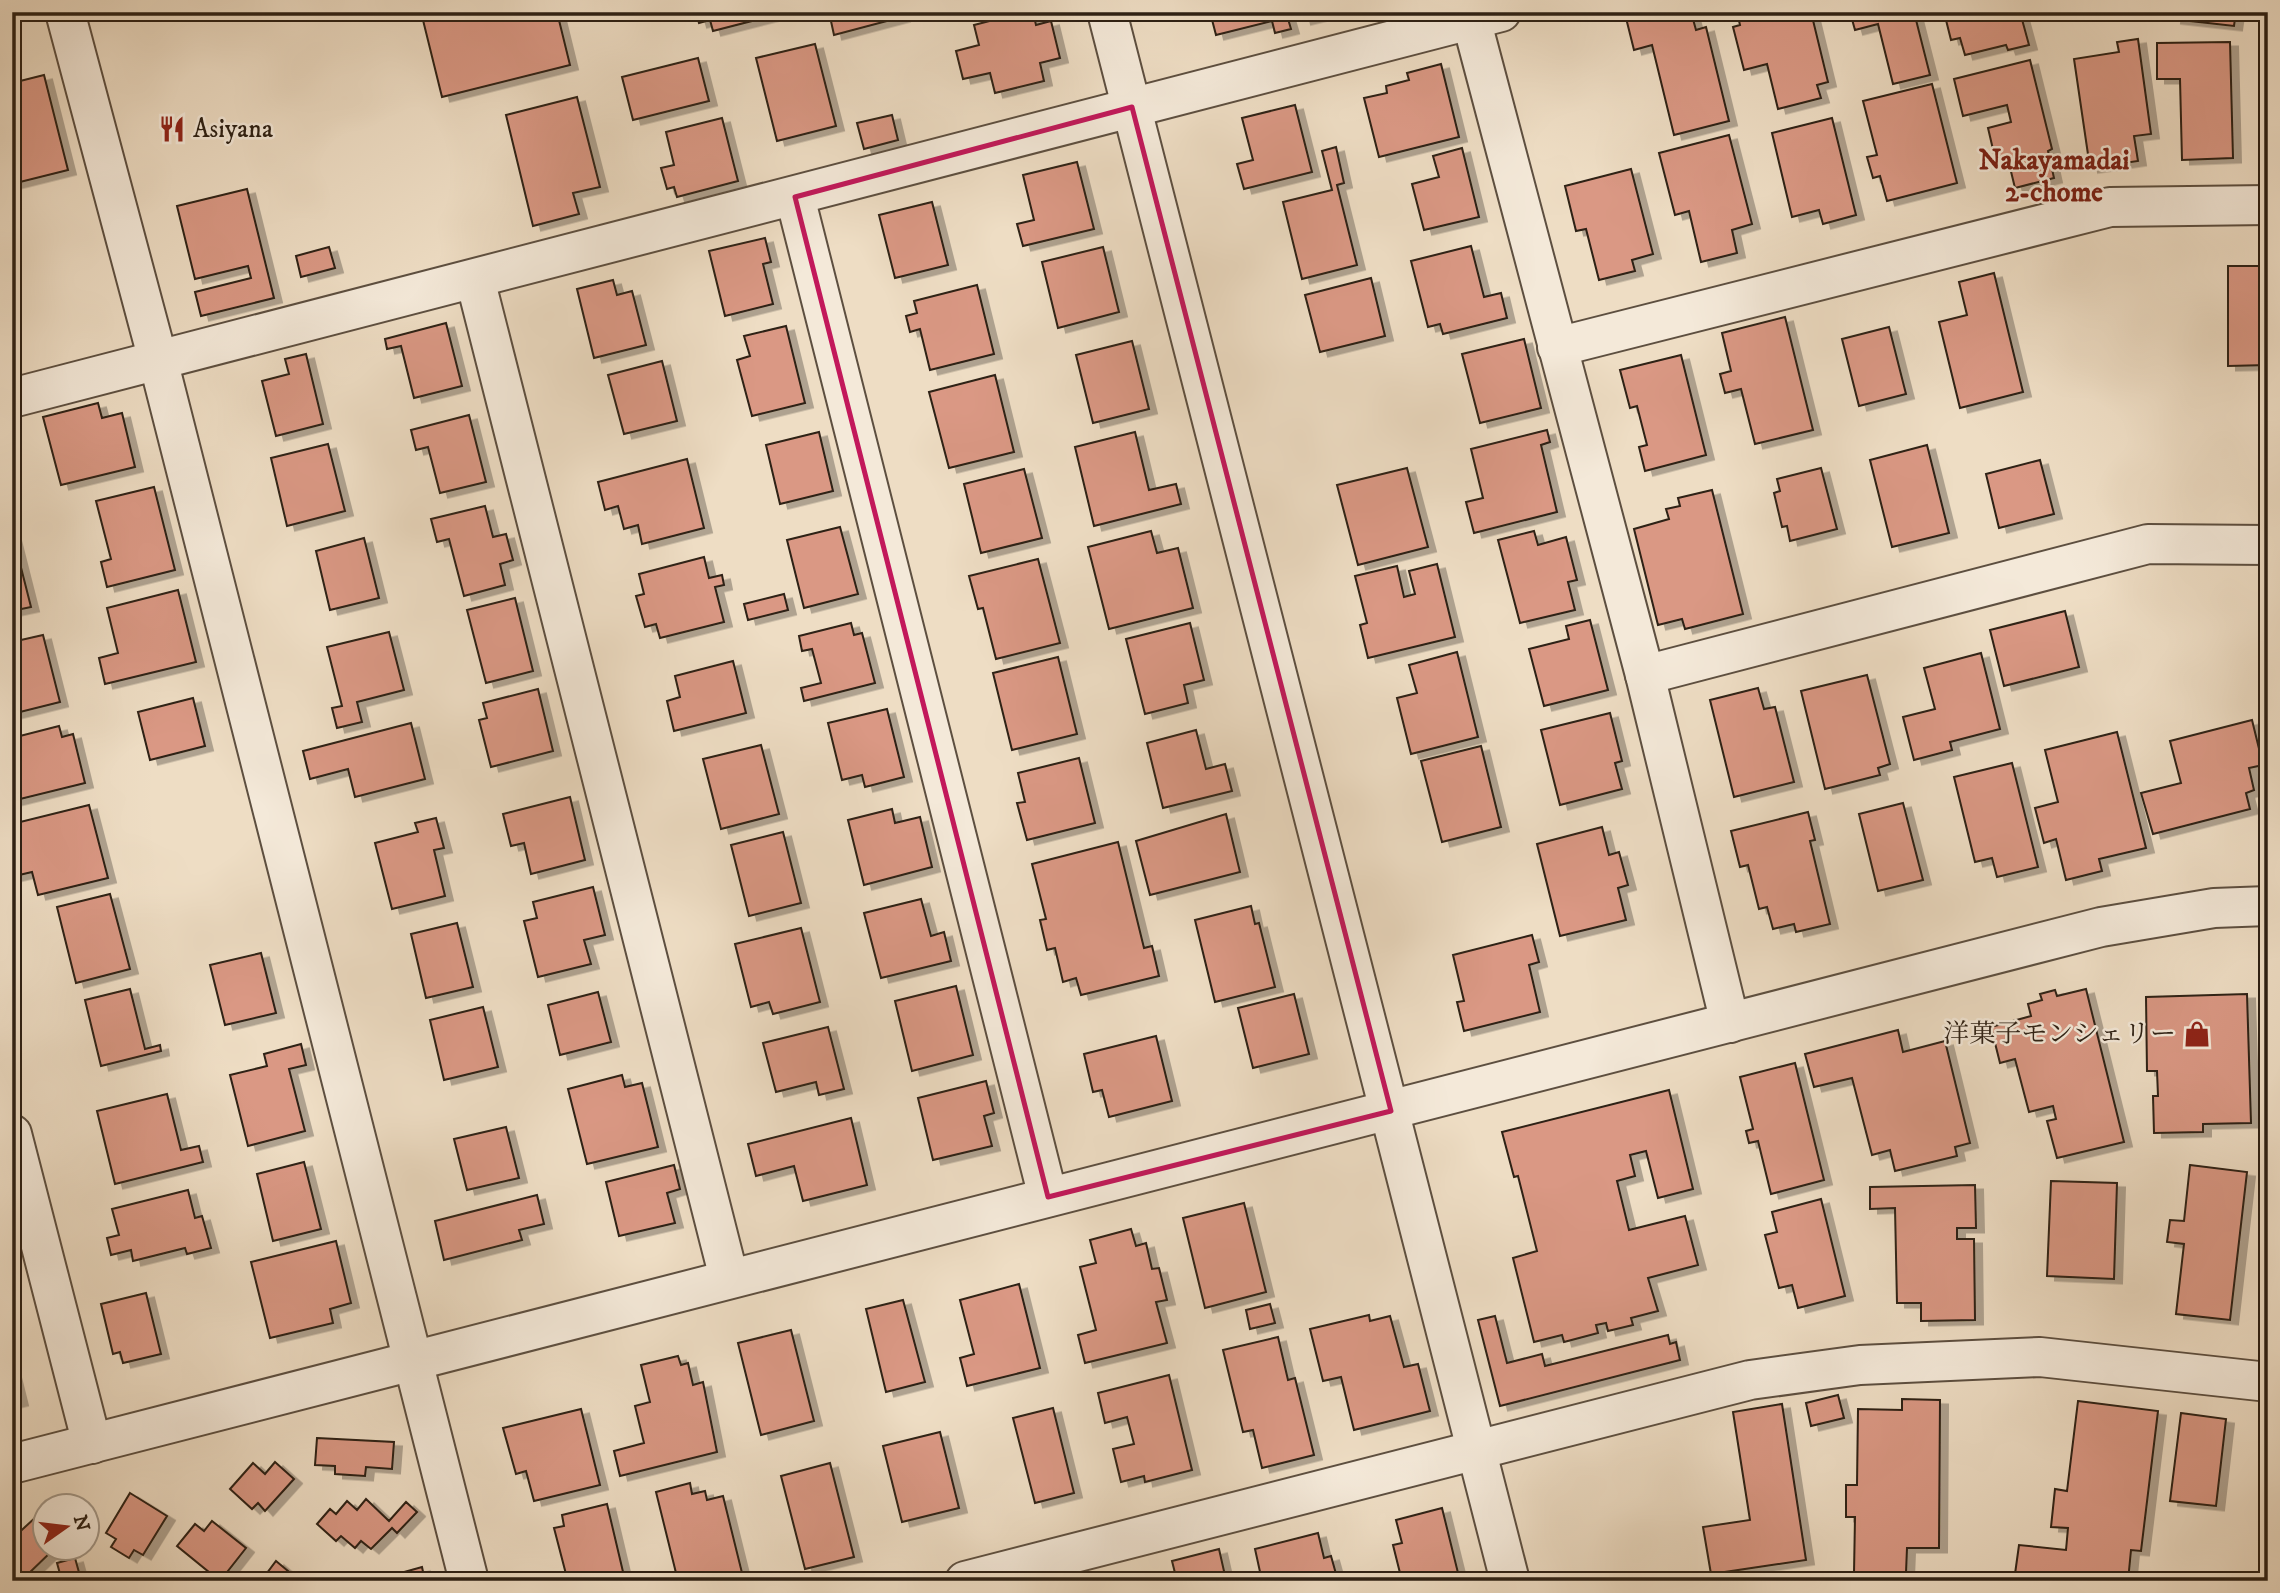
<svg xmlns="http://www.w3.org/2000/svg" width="2280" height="1593" font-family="'IM FELL DW Pica','Noto Serif JP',serif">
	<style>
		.building { fill: #da9884; stroke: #2d2014; stroke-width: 2; filter: url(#shadow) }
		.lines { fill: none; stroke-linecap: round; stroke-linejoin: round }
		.minor-casing { stroke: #5d4f40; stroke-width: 42 }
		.minor { stroke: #f4e9d9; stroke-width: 38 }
		.marked { fill: none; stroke: #c2185b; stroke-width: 5; stroke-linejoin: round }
		.labels { text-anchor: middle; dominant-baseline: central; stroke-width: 5; stroke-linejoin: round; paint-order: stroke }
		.poi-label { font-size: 26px; fill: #2d2014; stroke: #f4e9d9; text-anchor: start }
		.neighbourhood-label { font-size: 28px; font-weight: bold; fill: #7a1f14; stroke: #f4e9d9 }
	</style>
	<defs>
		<filter id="shadow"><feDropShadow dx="8" dy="4.5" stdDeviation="0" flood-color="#0004"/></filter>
	</defs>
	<rect width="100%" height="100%" fill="#eeddc4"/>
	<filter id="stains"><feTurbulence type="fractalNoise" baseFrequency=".00286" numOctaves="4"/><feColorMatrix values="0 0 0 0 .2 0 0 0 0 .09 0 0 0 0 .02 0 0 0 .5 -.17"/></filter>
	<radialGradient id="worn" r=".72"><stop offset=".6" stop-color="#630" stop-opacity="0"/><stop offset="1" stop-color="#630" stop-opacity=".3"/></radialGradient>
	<g class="building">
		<polygon points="421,12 557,12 570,65 442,97"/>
		<polygon points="696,12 787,12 713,31 710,20 699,23"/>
		<polygon points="829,12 901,12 902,17 834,35"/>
		<polygon points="1025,12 1033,12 1036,25 1051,21 1060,58 1040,63 1044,81 995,93 990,73 963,79 956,51 979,45 974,25"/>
		<polygon points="1210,12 1286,12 1291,29 1275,33 1272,21 1216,35"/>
		<polygon points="1301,12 1335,12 1303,20"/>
		<polygon points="1631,12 1691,12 1696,30 1706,27 1729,121 1674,135 1652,45 1634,50 1625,14"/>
		<polygon points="1737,12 1811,12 1828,82 1817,85 1821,98 1778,109 1767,64 1744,70 1733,27 1740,25"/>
		<polygon points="1850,12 1914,12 1930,75 1893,84 1878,24 1855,30"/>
		<polygon points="1944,12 2020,12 2029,45 2008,50 2006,45 1965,55 1960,38 1951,40"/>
		<polygon points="2174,12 2236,12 2234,26 2173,19"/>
		<polygon points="2138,39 2151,134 2134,136 2138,161 2090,168 2074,59 2119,52 2117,42"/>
		<polygon points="2230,42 2233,158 2182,160 2180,79 2157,79 2157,43"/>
		<polygon points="815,44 836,126 777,141 756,58"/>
		<polygon points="698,58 709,101 633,120 622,77"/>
		<polygon points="2030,60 2052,149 2048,151 2054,178 2015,188 2007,155 1995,158 1988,128 2011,122 2007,105 1963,116 1954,79"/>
		<polygon points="1441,64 1459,137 1379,157 1364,98 1387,93 1386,86 1409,80 1407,73"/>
		<polygon points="44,75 68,170 12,184 12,83"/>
		<polygon points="1932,84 1957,183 1887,201 1880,176 1873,178 1867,157 1877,155 1863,101"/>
		<polygon points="577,97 600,187 573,193 579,214 533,226 506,115"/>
		<polygon points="1295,105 1312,172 1244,189 1237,164 1253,160 1242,118"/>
		<polygon points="892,115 898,140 864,149 857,123"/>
		<polygon points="722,118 738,181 677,197 674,187 667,189 661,168 674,165 666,132"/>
		<polygon points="1832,118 1856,215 1823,224 1819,210 1792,217 1772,133"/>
		<polygon points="1729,135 1752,224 1732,230 1737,253 1701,262 1689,211 1675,215 1659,153"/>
		<polygon points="1336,147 1344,183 1337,185 1357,265 1302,279 1283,202 1332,190 1322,151"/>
		<polygon points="1462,148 1479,217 1424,230 1412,184 1439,177 1433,156"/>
		<polygon points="1077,162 1094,229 1023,246 1017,224 1034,220 1023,175"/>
		<polygon points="1631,169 1653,254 1632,260 1635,271 1599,280 1586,229 1576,231 1565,186"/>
		<polygon points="247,189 274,298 201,316 195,292 251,278 248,266 195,279 177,206"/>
		<polygon points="932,202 948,265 895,278 879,215"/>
		<polygon points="765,238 771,262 763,264 773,304 725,316 709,251"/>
		<polygon points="1471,246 1484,297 1501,293 1507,318 1443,334 1440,324 1428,327 1411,261"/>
		<polygon points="329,247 335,268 301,277 296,256"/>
		<polygon points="1103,247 1119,312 1058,328 1042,262"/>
		<polygon points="2228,266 2268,266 2268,365 2228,366"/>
		<polygon points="1994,273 2023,392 1960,408 1939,322 1967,315 1959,282"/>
		<polygon points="1371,278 1385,336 1320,352 1305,295"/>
		<polygon points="613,280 617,295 632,291 646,345 594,358 577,289"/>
		<polygon points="977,285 994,354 930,370 920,329 910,332 906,316 917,313 914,301"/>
		<polygon points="1785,317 1813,430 1755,444 1741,389 1725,393 1720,374 1731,371 1722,333"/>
		<polygon points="446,323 462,386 414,398 401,346 387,349 385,339"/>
		<polygon points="786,326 805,403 752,416 737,360 750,356 744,336"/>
		<polygon points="1889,327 1906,394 1859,406 1842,339"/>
		<polygon points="1524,339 1541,408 1480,423 1462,354"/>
		<polygon points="1132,341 1149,409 1093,423 1076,355"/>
		<polygon points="306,354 323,424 276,436 262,381 289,374 285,359"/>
		<polygon points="1681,355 1706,455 1645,471 1639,447 1647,445 1637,406 1630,408 1620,370"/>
		<polygon points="662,361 677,421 624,434 608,375"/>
		<polygon points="995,375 1014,452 949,468 929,392"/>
		<polygon points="98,403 102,418 122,413 135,467 61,485 43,417"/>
		<polygon points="469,415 486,482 440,493 428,447 416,450 411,430"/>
		<polygon points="1547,430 1550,442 1541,445 1557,512 1474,533 1466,502 1483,498 1471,449"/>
		<polygon points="819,432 833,491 780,504 766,445"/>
		<polygon points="1135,432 1149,490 1176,484 1181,504 1094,526 1075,447"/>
		<polygon points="328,444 345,511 287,526 271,458"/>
		<polygon points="1927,445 1949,533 1892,547 1870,460"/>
		<polygon points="687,459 704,528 642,544 638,525 624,529 618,506 605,510 598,482"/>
		<polygon points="2040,460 2054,514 1999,528 1986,474"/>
		<polygon points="1407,468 1428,547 1358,565 1337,485"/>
		<polygon points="1821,468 1837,529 1790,541 1787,526 1782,527 1774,493 1780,491 1777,479"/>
		<polygon points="1024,469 1042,538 981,553 964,484"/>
		<polygon points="154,487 175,570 107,587 101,562 111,559 96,501"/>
		<polygon points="1712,490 1743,614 1685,629 1682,619 1658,625 1634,529 1669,519 1666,509 1680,506 1678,498"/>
		<polygon points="485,506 493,537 506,534 513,560 500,564 505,585 464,596 449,539 437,542 431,519"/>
		<polygon points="840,527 858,594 804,608 787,540"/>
		<polygon points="1151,531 1157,553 1178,548 1193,608 1109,629 1088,547"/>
		<polygon points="1534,531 1538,545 1566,537 1577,580 1568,582 1575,610 1520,623 1498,540"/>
		<polygon points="12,532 31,607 12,611"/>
		<polygon points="364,538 379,598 330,610 316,551"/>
		<polygon points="704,557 709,578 722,575 724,585 715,587 724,622 660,638 656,624 645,627 636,596 644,594 639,574"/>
		<polygon points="1038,559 1060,643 996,659 983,608 978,609 969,576"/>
		<polygon points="1437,564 1455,637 1368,658 1360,625 1367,623 1355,576 1397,566 1404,597 1415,594 1409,571"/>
		<polygon points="178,590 196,662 105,684 99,658 118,653 107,608"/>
		<polygon points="784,594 788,610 748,620 744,604"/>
		<polygon points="515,598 533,671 486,683 467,610"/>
		<polygon points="2065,611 2079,667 2004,686 1990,630"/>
		<polygon points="1590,620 1608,690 1544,706 1529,649 1569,639 1566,626"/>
		<polygon points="851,623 854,635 862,633 875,683 804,701 801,688 821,683 812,649 802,651 799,636"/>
		<polygon points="1190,623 1204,680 1184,685 1188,703 1145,714 1126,639"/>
		<polygon points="389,632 404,690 357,702 362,722 337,728 332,708 342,706 327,647"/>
		<polygon points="43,635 60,702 12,714 12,642"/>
		<polygon points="1457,652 1478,737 1411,754 1397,698 1417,693 1409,665"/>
		<polygon points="1981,653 2000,729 1950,742 1952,750 1914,760 1903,717 1935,709 1924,668"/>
		<polygon points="1058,657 1077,734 1012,750 993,673"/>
		<polygon points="733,661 746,713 674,731 667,701 680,697 675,676"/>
		<polygon points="1867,675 1890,764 1878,768 1880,775 1825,789 1801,691"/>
		<polygon points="1758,688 1764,709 1775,707 1794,782 1734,797 1710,700"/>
		<polygon points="538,689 553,751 491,767 479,720 487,718 483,703"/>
		<polygon points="193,698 205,746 150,760 138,712"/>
		<polygon points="887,709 904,777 865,787 862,775 842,780 828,723"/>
		<polygon points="1610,713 1622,761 1615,763 1622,789 1560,805 1541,730"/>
		<polygon points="2252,720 2263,765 2249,768 2254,790 2246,793 2250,809 2153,834 2141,793 2181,783 2170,741"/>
		<polygon points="411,723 425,779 355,797 348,769 310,779 303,751"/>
		<polygon points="59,726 62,737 73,734 85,783 12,801 12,738"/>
		<polygon points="1196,730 1206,769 1225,764 1232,791 1163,808 1147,743"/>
		<polygon points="2117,732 2146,848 2099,859 2102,871 2066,880 2056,839 2044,843 2035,808 2058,802 2045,750"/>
		<polygon points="761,745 779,814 721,829 703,759"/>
		<polygon points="1481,746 1501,827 1442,842 1421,761"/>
		<polygon points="1079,758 1095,823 1027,840 1017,803 1025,802 1018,773"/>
		<polygon points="2012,763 2038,867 1997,877 1992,858 1975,862 1954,777"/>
		<polygon points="570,797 585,860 531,874 524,843 511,846 503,814"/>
		<polygon points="1903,803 1923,880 1878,891 1859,814"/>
		<polygon points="89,805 108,878 38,895 32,872 15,876 12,824"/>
		<polygon points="892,809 895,823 920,817 932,867 864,885 848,820"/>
		<polygon points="1808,812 1815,840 1810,841 1830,924 1796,932 1794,924 1773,929 1767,907 1759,909 1748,865 1740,867 1731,831"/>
		<polygon points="1226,814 1240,872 1150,895 1136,841"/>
		<polygon points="436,818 444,848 434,850 445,896 392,909 375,843 418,832 415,823"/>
		<polygon points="1602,827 1609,855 1619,852 1628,885 1618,888 1626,920 1560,936 1537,844"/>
		<polygon points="783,832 801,903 749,916 731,845"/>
		<polygon points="1118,842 1144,948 1152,946 1159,976 1081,995 1076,978 1063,982 1055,948 1047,950 1040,920 1046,919 1032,864"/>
		<polygon points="593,887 605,935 584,940 591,964 538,977 524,921 537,918 533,902"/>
		<polygon points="110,894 130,969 76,983 57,907"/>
		<polygon points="921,899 931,936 944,932 951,961 881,978 864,913"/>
		<polygon points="1251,906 1255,924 1259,923 1275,987 1215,1002 1195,920"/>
		<polygon points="457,923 473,987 426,998 411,934"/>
		<polygon points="801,928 820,1002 773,1014 769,1002 751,1007 735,944"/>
		<polygon points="1532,935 1539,962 1529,965 1540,1012 1464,1031 1457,1002 1464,1001 1453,955"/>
		<polygon points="261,953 276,1013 225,1025 210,965"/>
		<polygon points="956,986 973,1055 912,1071 895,1001"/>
		<polygon points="130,989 145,1049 160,1045 161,1051 101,1066 85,1000"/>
		<polygon points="2086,989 2124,1142 2057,1158 2047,1121 2056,1119 2053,1106 2029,1112 2015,1059 2000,1063 1991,1027 2031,1016 2028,1004 2042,1000 2040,994 2055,990 2057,996"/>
		<polygon points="598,992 611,1042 560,1055 548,1005"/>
		<polygon points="1294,994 1309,1054 1253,1068 1238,1008"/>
		<polygon points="2247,994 2251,1123 2203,1124 2203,1132 2154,1133 2153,1096 2158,1096 2157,1071 2147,1071 2146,997"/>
		<polygon points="483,1007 498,1067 444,1080 430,1020"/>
		<polygon points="828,1027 844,1089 819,1095 816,1082 776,1092 763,1043"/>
		<polygon points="1898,1030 1903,1052 1945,1041 1970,1143 1955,1147 1957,1156 1895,1171 1890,1150 1872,1155 1852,1078 1814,1087 1805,1054"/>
		<polygon points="1156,1036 1172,1101 1109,1117 1102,1090 1093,1092 1084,1054"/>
		<polygon points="301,1044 306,1065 289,1069 305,1131 248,1146 230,1075 267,1066 264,1054"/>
		<polygon points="1795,1063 1824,1180 1771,1194 1758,1141 1749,1143 1746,1131 1753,1129 1740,1077"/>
		<polygon points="622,1075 625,1087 642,1083 658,1147 587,1164 568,1089"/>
		<polygon points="986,1081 994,1113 984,1116 992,1146 933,1160 918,1098"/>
		<polygon points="1669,1090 1693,1189 1658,1198 1646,1151 1630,1155 1635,1176 1617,1181 1629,1230 1685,1216 1698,1265 1648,1278 1658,1311 1631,1318 1633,1325 1608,1331 1606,1323 1596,1325 1598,1333 1564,1342 1562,1335 1534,1342 1513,1258 1537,1251 1518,1176 1514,1177 1502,1132"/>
		<polygon points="167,1094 181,1150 199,1146 203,1162 115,1184 97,1111"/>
		<polygon points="851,1118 867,1185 803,1201 794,1166 756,1176 748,1144"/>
		<polygon points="506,1127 519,1178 467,1190 454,1139"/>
		<polygon points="304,1162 321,1229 273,1241 257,1174"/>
		<polygon points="674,1165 680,1189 667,1193 675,1223 619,1236 606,1182"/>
		<polygon points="2190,1165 2247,1172 2230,1320 2176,1314 2184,1244 2167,1242 2170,1220 2184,1221"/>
		<polygon points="2051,1181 2117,1183 2114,1279 2047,1276"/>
		<polygon points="1975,1185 1976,1228 1957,1228 1957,1239 1974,1239 1975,1320 1921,1321 1921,1303 1897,1303 1895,1208 1870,1209 1870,1187"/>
		<polygon points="188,1190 195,1218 202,1216 211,1248 187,1254 185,1248 133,1261 131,1250 111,1255 107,1238 119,1235 112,1209"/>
		<polygon points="537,1195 544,1224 519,1230 522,1240 444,1260 435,1221"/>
		<polygon points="1821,1199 1845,1296 1798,1308 1792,1285 1779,1288 1765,1235 1777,1232 1772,1212"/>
		<polygon points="1244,1203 1266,1292 1205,1308 1183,1218"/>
		<polygon points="1131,1229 1136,1246 1146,1243 1152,1269 1159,1268 1167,1300 1156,1302 1167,1343 1085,1363 1078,1335 1096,1330 1080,1267 1096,1263 1090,1240"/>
		<polygon points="336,1241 351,1303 330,1309 333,1323 270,1338 251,1262"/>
		<polygon points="1019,1284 1040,1368 967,1386 960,1358 974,1354 960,1300"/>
		<polygon points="146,1293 161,1354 123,1363 120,1352 113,1354 101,1304"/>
		<polygon points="903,1300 925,1382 886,1392 866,1309"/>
		<polygon points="1270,1304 1275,1323 1250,1329 1246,1310"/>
		<polygon points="1369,1315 1370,1321 1390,1316 1404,1367 1418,1364 1430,1411 1354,1430 1341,1377 1323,1381 1310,1329"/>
		<polygon points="1495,1316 1507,1363 1542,1354 1545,1366 1668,1335 1670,1344 1676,1342 1680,1360 1500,1406 1478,1320"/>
		<polygon points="791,1330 814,1421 761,1435 738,1343"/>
		<polygon points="1278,1337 1288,1380 1295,1378 1314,1455 1262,1468 1253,1430 1243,1432 1223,1350"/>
		<polygon points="678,1356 681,1365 688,1363 693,1385 703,1382 717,1452 620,1476 614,1451 644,1443 635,1406 650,1402 641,1365"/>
		<polygon points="12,1369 20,1401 12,1403"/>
		<polygon points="1169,1375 1192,1470 1145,1482 1144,1476 1121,1482 1113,1449 1134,1444 1127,1417 1105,1423 1098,1393"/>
		<polygon points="1838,1395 1844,1418 1811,1426 1806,1403"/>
		<polygon points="1902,1399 1940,1400 1939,1548 1907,1548 1906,1573 1854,1573 1855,1517 1846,1517 1846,1485 1857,1485 1858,1409 1902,1410"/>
		<polygon points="2078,1401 2158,1411 2141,1551 2131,1550 2128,1581 2070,1581 2015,1574 2019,1545 2066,1550 2068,1528 2051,1527 2055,1489 2067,1491"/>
		<polygon points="1782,1404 1806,1560 1711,1574 1703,1527 1750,1520 1733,1412"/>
		<polygon points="1053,1408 1074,1493 1035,1503 1013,1418"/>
		<polygon points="581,1409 600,1485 534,1501 526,1471 516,1474 503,1428"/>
		<polygon points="2181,1413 2226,1419 2216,1506 2170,1501"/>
		<polygon points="940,1432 959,1508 902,1522 883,1446"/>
		<polygon points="317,1438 394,1442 392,1469 366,1467 365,1476 335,1474 335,1466 315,1465"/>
		<polygon points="275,1462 294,1479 265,1511 258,1503 252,1509 230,1489 253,1463 265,1474"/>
		<polygon points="830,1463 854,1557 805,1569 781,1476"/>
		<polygon points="690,1483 692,1494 705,1491 707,1500 723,1496 744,1581 678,1581 656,1492"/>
		<polygon points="130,1493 167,1516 143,1555 134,1550 129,1558 111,1547 116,1539 106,1533"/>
		<polygon points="366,1499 389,1521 406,1502 417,1512 397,1533 392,1528 371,1549 361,1541 355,1548 341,1536 336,1541 317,1524 330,1509 336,1514 347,1501 357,1510"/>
		<polygon points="607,1504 624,1576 618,1577 619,1581 560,1581 567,1578 554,1528 564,1526 562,1515"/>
		<polygon points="1442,1508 1460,1581 1402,1581 1393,1545 1402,1543 1396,1520"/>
		<polygon points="37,1516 46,1521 46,1548 55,1548 25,1577 12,1564 12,1539"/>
		<polygon points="212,1521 246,1548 220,1581 177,1546 195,1524 204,1531"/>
		<polygon points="1318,1533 1324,1558 1331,1556 1338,1581 1262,1581 1255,1549"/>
		<polygon points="1219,1549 1226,1580 1177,1581 1172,1561"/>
		<polygon points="75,1558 80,1576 62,1581 57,1563"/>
		<polygon points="276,1561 300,1581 261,1581"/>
		<polygon points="422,1567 425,1581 372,1581"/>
	</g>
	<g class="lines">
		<g class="minor-casing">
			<g id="minor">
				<polyline points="65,12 158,360 469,1581"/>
				<polyline points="1107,12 1510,1581"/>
				<polyline points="1471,19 1645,675 1730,1023"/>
				<polyline points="795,197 1048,1197"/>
				<polyline points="475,279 729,1278"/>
				<polyline points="1557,347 2110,207 2268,205"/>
				<polyline points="12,398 1501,12"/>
				<polyline points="1645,675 2148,544 2268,545"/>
				<polyline points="12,1134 92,1444"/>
				<polyline points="12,1464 2101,927 2214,908 2268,906"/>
				<polyline points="965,1581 1750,1380 1860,1365 2040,1357 2268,1382"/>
			</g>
		</g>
		<use href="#minor" class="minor"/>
	</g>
	<path class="marked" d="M1132 107 1391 1111 1048 1197 795 197Z"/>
	<defs>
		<g id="restaurant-bare" transform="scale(2.1)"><path d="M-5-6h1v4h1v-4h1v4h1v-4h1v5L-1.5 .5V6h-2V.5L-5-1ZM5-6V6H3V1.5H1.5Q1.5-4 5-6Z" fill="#8f2418" stroke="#f4e9d9" stroke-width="2.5" paint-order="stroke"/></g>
		<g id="shop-bare" transform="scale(2.1)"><path d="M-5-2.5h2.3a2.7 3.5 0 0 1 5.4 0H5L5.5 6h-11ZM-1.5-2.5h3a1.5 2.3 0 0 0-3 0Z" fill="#8f2418" stroke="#f4e9d9" stroke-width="2.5" paint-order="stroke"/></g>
	</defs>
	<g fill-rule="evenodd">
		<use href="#restaurant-bare" x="172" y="129"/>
		<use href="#shop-bare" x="2197" y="1034"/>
	</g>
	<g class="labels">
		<g class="poi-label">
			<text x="193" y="129">Asiyana</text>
			<text x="2176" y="1034" text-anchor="end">洋菓子モンシェリー</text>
		</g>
		<g class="neighbourhood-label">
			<text x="2054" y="160">Nakayamadai<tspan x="2054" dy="32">2-chome</tspan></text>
		</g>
	</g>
	<rect width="2280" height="1593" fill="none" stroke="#eeddc4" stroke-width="42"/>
	<rect x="14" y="14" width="2252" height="1565" fill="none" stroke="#2d2014" stroke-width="3.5"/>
	<rect x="21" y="21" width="2238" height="1551" fill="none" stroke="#2d2014" stroke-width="2"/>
	<g transform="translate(66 1527) rotate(76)"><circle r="33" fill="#f4e9d9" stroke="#a4998a" stroke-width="2"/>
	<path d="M0-5L12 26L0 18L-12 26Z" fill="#8f2418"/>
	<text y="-10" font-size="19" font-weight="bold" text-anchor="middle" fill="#2d2014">N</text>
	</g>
	<rect width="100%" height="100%" filter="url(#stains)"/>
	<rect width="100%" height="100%" fill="url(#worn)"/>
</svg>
